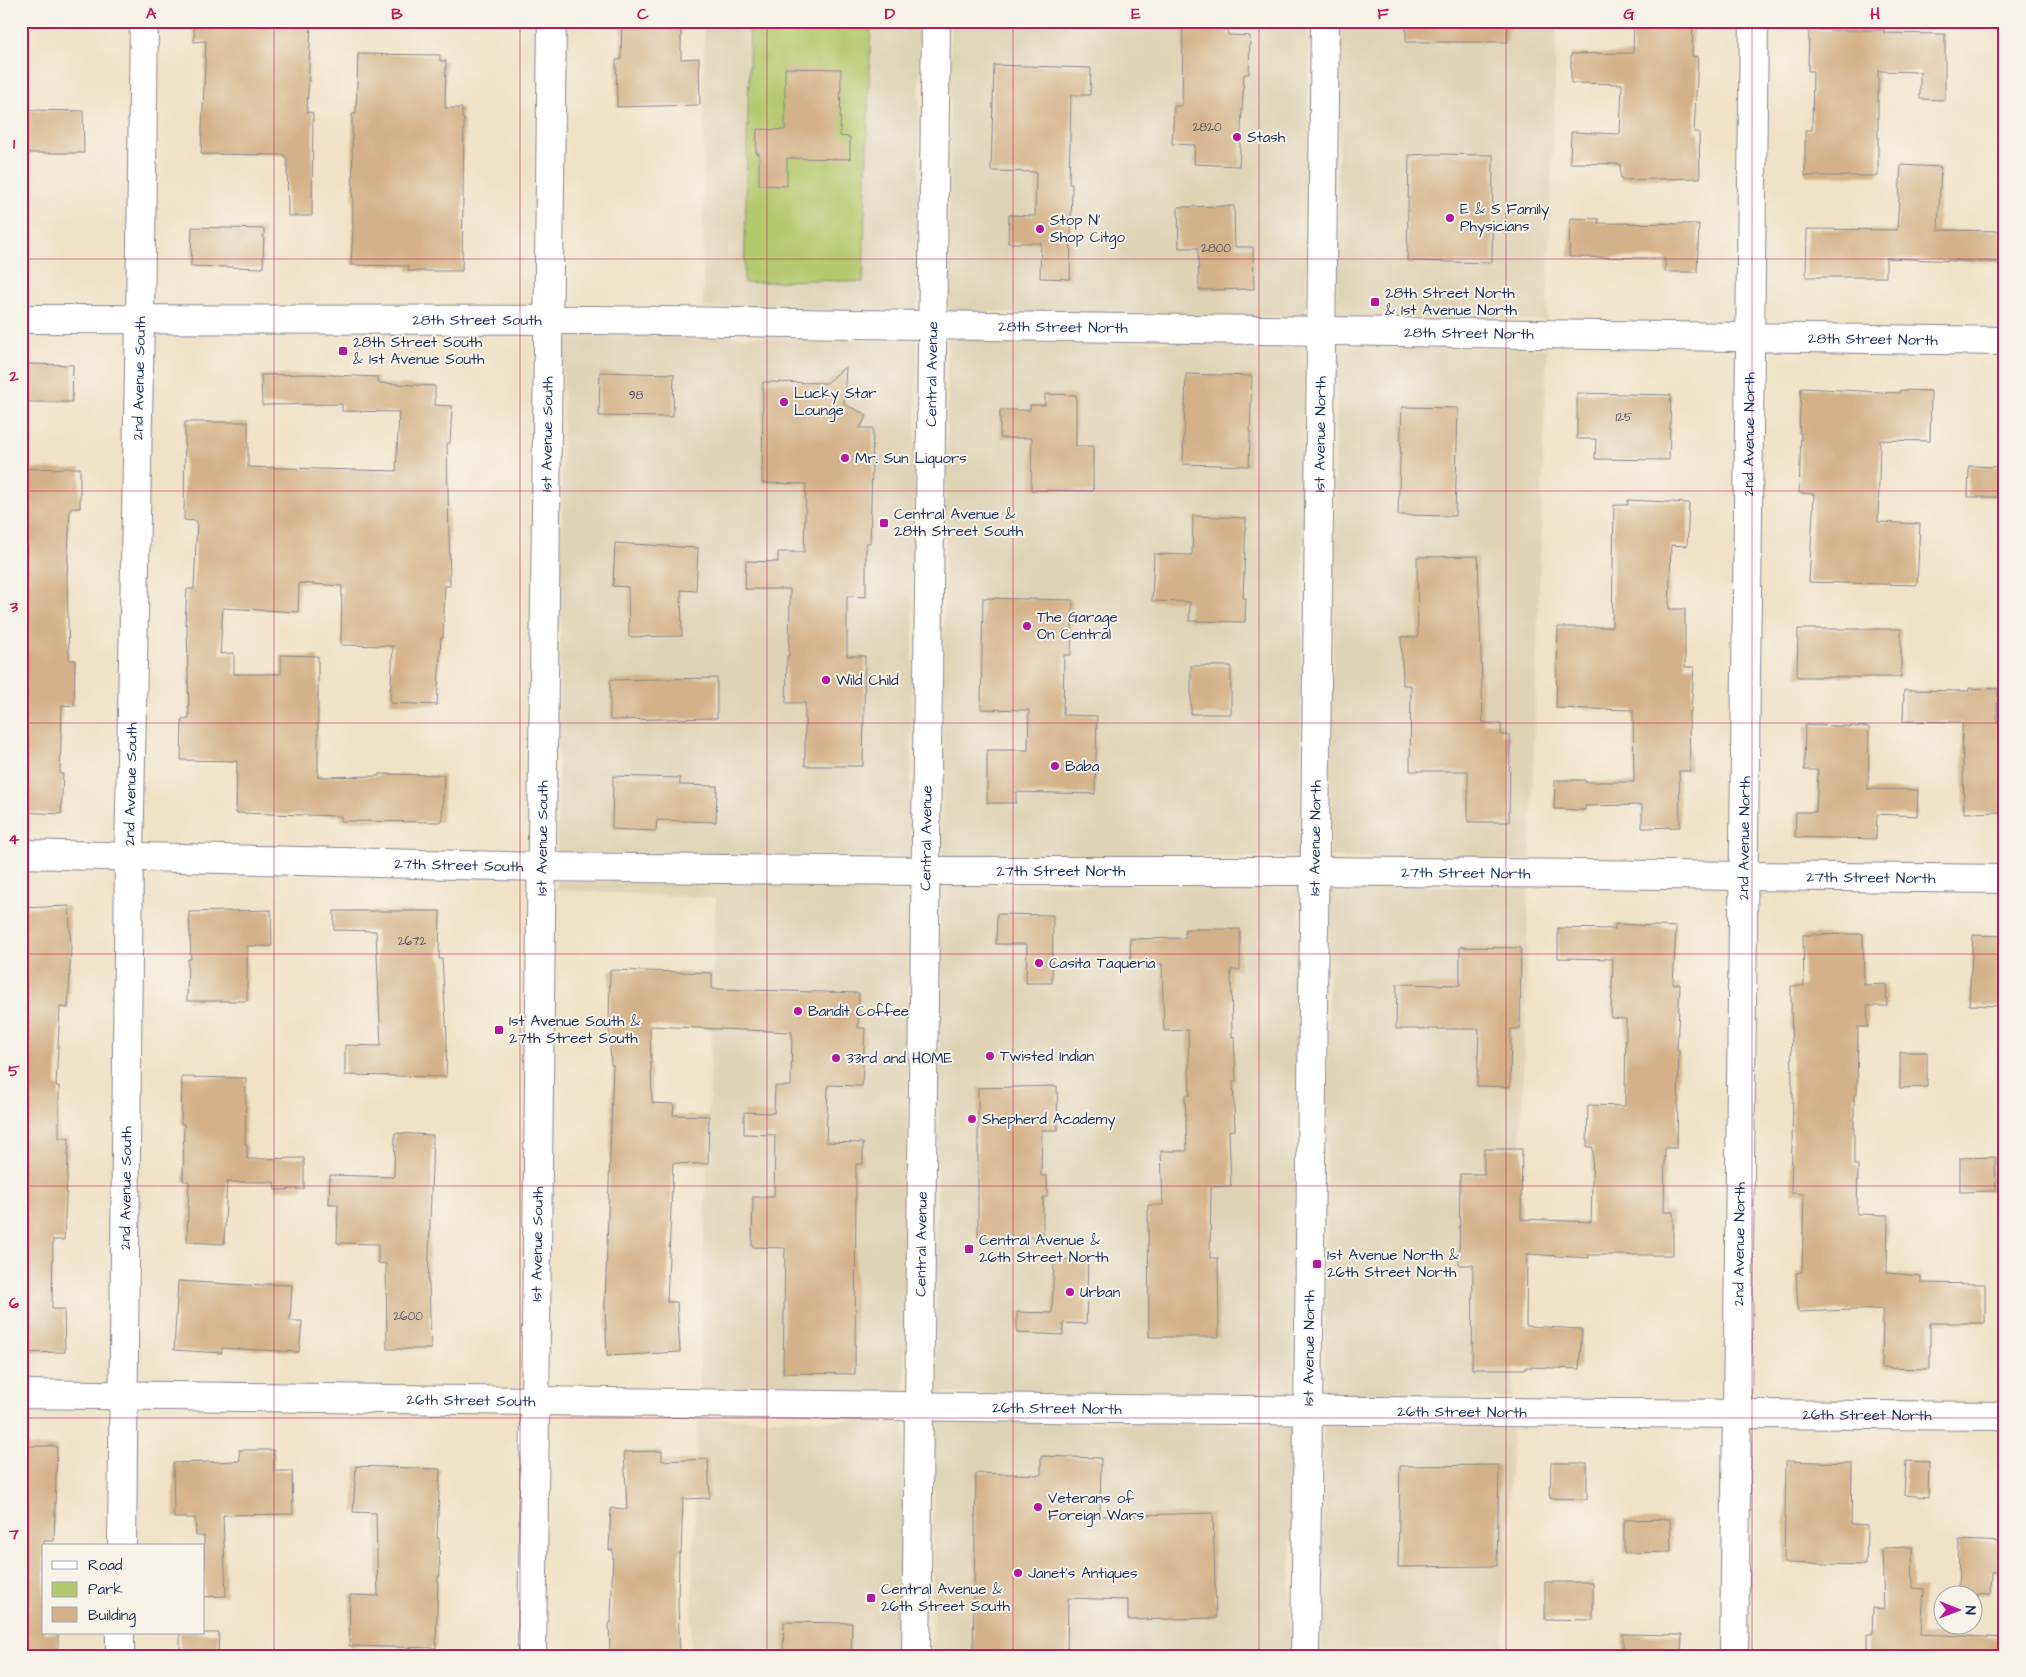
<svg xmlns="http://www.w3.org/2000/svg" width="2026" height="1677" font-family="'Architects Daughter',sans-serif">
	<style>
		.built { fill: #dfd3b6 }
		.green { fill: #b4c86c; stroke: #687c65 }
		.building { fill: #d4b289 }
		.lines { fill: none; stroke-linecap: round; stroke-linejoin: round }
		.minor-casing { stroke: #868892; stroke-width: 30 }
		.tertiary-casing { stroke: #868892; stroke-width: 30 }
		.primary-casing { stroke: #868892; stroke-width: 30 }
		.minor { stroke: #fff; stroke-width: 28 }
		.tertiary { stroke: #fff; stroke-width: 28 }
		.primary { stroke: #fff; stroke-width: 28 }
		.grid { fill: none; stroke: #c2185b; stroke-width: 1; stroke-opacity: 0.55 }
		.poi-dot { fill: #b5179e; stroke: #f7f3e8; stroke-width: 2 }
		.labels { text-anchor: middle; dominant-baseline: central; stroke-width: 4; stroke-linejoin: round; paint-order: stroke }
		.number-label { font-size: 12px; fill: #495069 }
		.poi-label { font-size: 15px; fill: #1b2f5e; stroke: #f7f3e8; text-anchor: start }
		.street-label { font-size: 15px; fill: #1b2f5e; stroke: #f7f3e8 }
		.neatline { fill: none; stroke: #c2185b; stroke-width: 2 }
		.grid-label { font-size: 16px; text-anchor: middle; font-weight: bold; fill: #c2185b }
	</style>
	<rect width="100%" height="100%" fill="#f7f3e8"/>
	<filter id="ink" filterUnits="userSpaceOnUse"><feTurbulence type="fractalNoise" baseFrequency=".02" numOctaves="2"/><feDisplacementMap in="SourceGraphic" scale="10" xChannelSelector="R" yChannelSelector="G"/><feConvolveMatrix kernelMatrix="1 2 1 2 8 2 1 2 1" color-interpolation-filters="sRGB"/></filter>
	<filter id="wash" filterUnits="userSpaceOnUse"><feTurbulence type="fractalNoise" baseFrequency=".0096" numOctaves="4" result="noise"/><feDisplacementMap in="SourceGraphic" scale="20" xChannelSelector="R" yChannelSelector="G"/><feGaussianBlur stdDeviation="1.12" result="paint"/><feColorMatrix in="noise" values="0 0 0 0 0 0 0 0 0 0 0 0 0 0 0 0 0 1.4 0 .05"/><feComposite in="paint" operator="in"/></filter>
	<g filter="url(#wash)">
		<rect width="100%" height="100%" fill="#f0e2c6"/>
		<g class="built">
			<polygon points="704,21 920,21 917,311 703,308"/>
			<polygon points="951,21 1309,21 1306,317 948,312"/>
			<polygon points="1340,21 1557,21 1547,320 1337,317"/>
			<polygon points="564,334 664,336 702,340 702,336 917,339 910,857 557,854"/>
			<polygon points="948,339 1305,344 1299,857 941,857"/>
			<polygon points="1337,345 1547,348 1530,860 1330,857"/>
			<polygon points="557,881 910,885 904,1393 699,1390 716,898 556,890"/>
			<polygon points="1299,884 1293,1397 935,1393 941,885"/>
			<polygon points="1330,885 1529,887 1513,1398 1324,1397"/>
			<polygon points="698,1418 904,1421 901,1656 690,1656"/>
			<polygon points="935,1421 1292,1425 1290,1652 1285,1652 1284,1656 932,1656"/>
			<polygon points="1324,1425 1512,1426 1503,1649 1321,1651"/>
		</g>
		<polygon class="green" points="750,21 871,21 863,282 812,280 744,283"/>
		<g id="blocks">
			<g class="building">
				<polygon points="194,21 311,21 307,112 313,113 312,216 288,216 287,158 285,158 285,155 201,154 206,41 194,42"/>
				<polygon points="622,21 681,21 681,59 699,58 700,105 617,107 616,60 621,60"/>
				<polygon points="1183,21 1228,21 1228,35 1250,36 1249,74 1244,74 1239,166 1194,164 1195,145 1172,144 1174,106 1182,106"/>
				<rect x="1406" y="21" width="102" height="21"/>
				<polygon points="1634,21 1693,21 1692,56 1698,57 1694,132 1699,132 1700,178 1621,180 1620,164 1570,163 1571,132 1620,134 1622,84 1571,83 1571,54 1633,53"/>
				<polygon points="1809,30 1884,30 1884,33 1945,34 1945,100 1920,99 1920,72 1878,71 1878,176 1805,176 1805,130 1812,130 1813,71 1808,71"/>
				<polygon points="358,54 440,55 440,61 446,61 445,108 462,108 462,119 464,119 462,271 408,271 408,266 351,265 353,229 352,114 356,114"/>
				<polygon points="994,65 1091,68 1090,95 1071,95 1069,184 1072,184 1070,279 1040,278 1041,243 1008,243 1009,215 1035,216 1036,172 991,171"/>
				<polygon points="785,68 841,69 840,136 850,137 850,159 787,158 787,186 759,185 759,153 756,153 757,129 785,130"/>
				<polygon points="26,110 83,111 84,153 26,153"/>
				<polygon points="1434,154 1493,155 1492,263 1407,261 1409,155"/>
				<polygon points="1901,165 1941,167 1938,230 2004,231 2004,263 1886,258 1886,277 1806,277 1807,229 1897,230"/>
				<polygon points="1234,206 1235,247 1253,247 1254,289 1199,290 1198,248 1179,248 1178,207"/>
				<polygon points="1570,218 1599,219 1598,223 1699,224 1697,272 1665,272 1665,258 1569,257"/>
				<polygon points="192,227 264,229 263,268 191,266"/>
				<polygon points="21,364 73,365 72,402 21,402"/>
				<polygon points="846,366 844,404 867,415 860,428 873,428 870,543 866,543 866,597 847,596 847,656 865,656 863,766 805,766 805,703 786,703 787,656 789,656 790,589 745,589 746,561 778,562 778,552 804,552 806,484 762,483 763,382 827,383"/>
				<polygon points="600,372 674,374 673,417 599,416"/>
				<polygon points="311,374 378,377 378,383 435,386 435,405 452,406 450,443 447,443 450,586 445,586 443,638 441,638 437,705 390,703 393,646 341,645 342,586 299,583 298,612 223,608 220,654 234,653 234,674 281,674 281,655 318,656 318,777 379,776 379,774 444,775 442,822 341,821 341,816 236,813 237,761 181,760 182,719 189,719 187,624 185,624 187,589 194,589 197,521 184,520 185,422 248,422 248,467 396,471 399,412 342,411 342,404 262,405 261,375"/>
				<polygon points="1186,374 1252,376 1249,466 1183,464"/>
				<polygon points="1801,388 1900,393 1900,390 1931,391 1930,441 1880,440 1878,522 1920,524 1917,585 1809,582 1814,494 1799,493 1801,433 1799,433"/>
				<polygon points="1577,393 1671,395 1669,460 1595,459 1596,439 1577,439"/>
				<polygon points="1045,394 1076,395 1076,446 1093,446 1093,491 1031,490 1032,438 1000,438 1000,410 1030,410 1030,405 1045,405"/>
				<polygon points="1402,407 1458,408 1455,516 1398,515"/>
				<polygon points="1969,466 1999,467 1999,497 1968,497"/>
				<polygon points="80,468 80,508 70,508 67,578 69,660 75,660 74,706 62,705 60,774 63,774 61,814 21,812 21,591 26,591 27,509 21,509 21,469"/>
				<polygon points="1628,500 1689,503 1687,546 1671,545 1669,609 1685,609 1685,667 1694,667 1691,712 1689,712 1690,771 1679,771 1680,827 1642,828 1642,805 1585,806 1585,810 1554,809 1555,780 1585,780 1585,782 1634,782 1633,710 1556,708 1558,627 1612,627 1614,505 1628,505"/>
				<polygon points="1193,516 1246,518 1243,598 1246,598 1245,622 1189,621 1190,602 1152,601 1154,554 1192,555"/>
				<polygon points="615,543 698,548 696,591 681,590 682,636 629,637 628,587 613,586"/>
				<polygon points="1478,556 1483,723 1501,723 1501,735 1510,735 1509,822 1468,822 1468,771 1410,771 1411,685 1403,685 1401,637 1418,637 1417,557"/>
				<polygon points="983,598 1073,600 1071,655 1064,655 1063,715 1097,716 1095,794 1016,792 1016,803 987,803 987,750 1028,750 1029,710 981,709"/>
				<polygon points="1798,629 1901,629 1901,677 1797,677"/>
				<rect x="1191" y="666" width="40" height="48"/>
				<polygon points="717,678 717,718 610,720 610,680"/>
				<polygon points="1969,688 1998,689 1997,723 2005,723 2005,812 1964,813 1962,722 1903,721 1904,690 1969,691"/>
				<polygon points="1805,725 1869,727 1868,789 1918,790 1917,816 1877,814 1876,839 1795,837 1796,812 1816,812 1818,770 1804,770"/>
				<polygon points="613,776 680,778 680,785 717,786 716,822 657,820 656,831 612,829"/>
				<polygon points="69,906 71,948 68,1008 60,1007 56,1086 59,1086 59,1138 69,1138 64,1240 53,1240 52,1309 64,1309 65,1352 21,1353 21,908"/>
				<polygon points="271,910 272,946 247,946 247,1001 187,1001 188,959 191,959 189,912"/>
				<polygon points="334,911 440,911 439,959 442,959 447,1037 446,1077 345,1075 345,1045 381,1046 376,931 334,930"/>
				<polygon points="997,914 1053,915 1052,983 1026,983 1027,944 996,944"/>
				<polygon points="1615,924 1676,927 1673,984 1680,984 1677,1050 1679,1050 1677,1148 1665,1148 1664,1212 1673,1212 1673,1255 1589,1255 1589,1258 1527,1254 1526,1326 1582,1329 1579,1369 1526,1367 1526,1369 1472,1369 1473,1265 1459,1265 1460,1174 1484,1174 1484,1149 1522,1149 1521,1219 1591,1222 1593,1147 1587,1147 1588,1105 1625,1106 1626,1019 1611,1018 1613,959 1558,958 1558,928 1615,929"/>
				<polygon points="1185,929 1240,929 1240,970 1231,970 1232,1037 1234,1036 1236,1081 1233,1081 1235,1130 1229,1131 1231,1186 1211,1187 1210,1258 1218,1258 1219,1337 1149,1337 1148,1205 1163,1205 1161,1151 1187,1151 1185,1095 1190,1095 1188,1030 1164,1031 1162,964 1131,964 1130,939 1185,938"/>
				<polygon points="1863,934 1864,985 1886,984 1887,1006 1867,1006 1868,1027 1858,1027 1857,1095 1854,1095 1854,1165 1858,1165 1857,1214 1888,1215 1887,1273 1921,1276 1921,1283 1985,1284 1985,1323 1930,1323 1930,1369 1882,1368 1883,1309 1798,1312 1796,1273 1802,1272 1804,1194 1791,1193 1793,1094 1792,1094 1791,986 1804,986 1803,935"/>
				<polygon points="1973,935 2005,936 2004,1006 1969,1005"/>
				<polygon points="1460,947 1521,948 1520,1029 1511,1029 1510,1087 1477,1086 1479,1029 1396,1029 1397,984 1460,985"/>
				<polygon points="610,970 712,973 712,989 859,993 858,1028 865,1028 862,1086 828,1085 826,1142 863,1143 863,1164 856,1164 855,1374 783,1373 785,1248 752,1247 753,1197 774,1197 775,1135 744,1134 744,1112 774,1113 775,1086 791,1086 792,1032 650,1026 652,1103 674,1104 673,1115 709,1116 708,1164 673,1163 667,1302 677,1302 680,1352 607,1356 605,1305 613,1065 611,1065 609,1024"/>
				<polygon points="1900,1052 1927,1052 1927,1087 1900,1088"/>
				<polygon points="182,1077 246,1078 245,1144 247,1144 247,1159 304,1158 304,1189 275,1190 274,1182 227,1182 224,1244 187,1242 189,1181 183,1181 184,1124 181,1124"/>
				<polygon points="1057,1086 1058,1130 1042,1130 1041,1176 1047,1176 1047,1197 1043,1197 1043,1237 978,1237 978,1088"/>
				<polygon points="395,1133 433,1135 428,1283 429,1283 431,1349 387,1349 386,1264 378,1263 378,1244 337,1243 338,1204 329,1204 330,1175 394,1177"/>
				<polygon points="1995,1157 1996,1191 1960,1192 1960,1158"/>
				<polygon points="1054,1259 1088,1260 1086,1324 1063,1323 1063,1335 1017,1333 1017,1312 1052,1313"/>
				<polygon points="178,1281 263,1286 264,1284 292,1285 290,1321 302,1321 299,1352 222,1348 222,1353 174,1350"/>
				<polygon points="21,1446 57,1446 54,1541 44,1541 44,1633 58,1633 58,1656 21,1656"/>
				<polygon points="239,1450 274,1450 274,1471 292,1471 293,1514 223,1515 226,1596 204,1597 204,1536 196,1536 195,1518 174,1518 173,1463 240,1461"/>
				<polygon points="662,1451 662,1461 708,1459 710,1498 683,1499 681,1553 679,1553 678,1605 680,1656 610,1656 609,1623 611,1623 613,1550 609,1550 611,1508 627,1509 624,1452"/>
				<polygon points="1041,1456 1101,1458 1100,1516 1213,1513 1216,1618 1128,1620 1128,1600 1068,1598 1067,1656 973,1656 976,1473 1041,1475"/>
				<polygon points="1786,1461 1852,1463 1851,1524 1867,1525 1866,1565 1784,1563"/>
				<polygon points="1906,1461 1929,1462 1928,1497 1904,1495"/>
				<polygon points="1551,1463 1587,1463 1587,1499 1550,1498"/>
				<polygon points="1499,1465 1497,1566 1398,1567 1400,1466"/>
				<polygon points="356,1466 440,1469 437,1538 439,1538 440,1576 438,1576 436,1648 349,1646 350,1595 378,1596 376,1513 353,1512"/>
				<polygon points="1670,1519 1671,1552 1624,1553 1624,1520"/>
				<polygon points="1959,1540 2005,1542 2005,1572 1991,1572 1990,1595 1958,1594"/>
				<polygon points="1912,1547 1913,1588 1924,1589 1921,1634 2005,1638 2005,1656 1867,1656 1867,1634 1872,1634 1873,1608 1884,1609 1882,1548"/>
				<polygon points="1545,1582 1593,1582 1593,1620 1545,1619"/>
				<polygon points="784,1622 852,1623 851,1656 783,1656"/>
				<polygon points="180,1633 219,1633 218,1656 180,1656"/>
				<polygon points="1623,1634 1682,1635 1681,1656 1623,1656"/>
			</g>
		</g>
	</g>
	<g filter="url(#ink)">
		<use href="#blocks" fill-opacity="0" stroke="#868892" stroke-width="1"/>
		<g class="lines">
			<g class="minor-casing">
				<g id="minor">
					<path id="s1" d="M21 854 541 867 926 871H1315L2005 879"/>
					<path id="s2" d="M21 1394 1113 1409 2005 1416"/>
					<path id="s3" d="M122 1546 129 856 140 320 144 21"/>
					<polyline points="120,1656 120,1633"/>
					<path id="s4" d="M1734 1656 1754 21"/>
				</g>
			</g>
			<g class="tertiary-casing">
				<g id="tertiary">
					<path id="s5" d="M21 319 594 320 2005 341"/>
					<path id="s6" d="M916 1656 936 21"/>
				</g>
			</g>
			<g class="primary-casing">
				<g id="primary">
					<path id="s7" d="M532 1656 552 21"/>
					<path id="s8" d="M1305 1656 1325 21"/>
				</g>
			</g>
			<use href="#minor" class="minor"/>
			<use href="#tertiary" class="tertiary"/>
			<use href="#primary" class="primary"/>
		</g>
	</g>
	<path class="grid" d="M274 21V1656M520 21V1656M767 21V1656M1013 21V1656M1259 21V1656M1506 21V1656M1752 21V1656M21 259H2005M21 491H2005M21 723H2005M21 954H2005M21 1186H2005M21 1418H2005"/>
	<g class="poi-dot">
		<circle cx="1237" cy="137" r="5"/>
		<circle cx="1450" cy="218" r="5"/>
		<circle cx="1040" cy="229" r="5"/>
		<rect x="1370" y="297" width="10" height="10" rx="2.5"/>
		<rect x="338" y="346" width="10" height="10" rx="2.5"/>
		<circle cx="784" cy="402" r="5"/>
		<circle cx="845" cy="458" r="5"/>
		<rect x="879" y="518" width="10" height="10" rx="2.5"/>
		<circle cx="1027" cy="626" r="5"/>
		<circle cx="826" cy="680" r="5"/>
		<circle cx="1055" cy="766" r="5"/>
		<circle cx="1039" cy="963" r="5"/>
		<circle cx="798" cy="1011" r="5"/>
		<rect x="494" y="1025" width="10" height="10" rx="2.5"/>
		<circle cx="990" cy="1056" r="5"/>
		<circle cx="836" cy="1058" r="5"/>
		<circle cx="972" cy="1119" r="5"/>
		<rect x="964" y="1244" width="10" height="10" rx="2.5"/>
		<rect x="1312" y="1259" width="10" height="10" rx="2.5"/>
		<circle cx="1070" cy="1292" r="5"/>
		<circle cx="1038" cy="1507" r="5"/>
		<circle cx="1018" cy="1573" r="5"/>
		<rect x="866" y="1593" width="10" height="10" rx="2.5"/>
	</g>
	<g class="labels">
		<g class="number-label">
			<text x="1207" y="127">2820</text>
			<text x="1216" y="248">2800</text>
			<text x="636" y="395">98</text>
			<text x="1624" y="417">125</text>
			<text x="412" y="941">2672</text>
			<text x="408" y="1316">2600</text>
		</g>
		<g class="poi-label">
			<text x="1247" y="137">Stash</text>
			<text x="1460" y="209">E &amp; S Family<tspan x="1460" dy="17">Physicians</tspan></text>
			<text x="1050" y="220">Stop N'<tspan x="1050" dy="17">Shop Citgo</tspan></text>
			<text x="1385" y="293">28th Street North<tspan x="1385" dy="17">&amp; 1st Avenue North</tspan></text>
			<text x="353" y="342">28th Street South<tspan x="353" dy="17">&amp; 1st Avenue South</tspan></text>
			<text x="794" y="393">Lucky Star<tspan x="794" dy="17">Lounge</tspan></text>
			<text x="855" y="458">Mr. Sun Liquors</text>
			<text x="894" y="514">Central Avenue &amp;<tspan x="894" dy="17">28th Street South</tspan></text>
			<text x="1037" y="617">The Garage<tspan x="1037" dy="17">On Central</tspan></text>
			<text x="836" y="680">Wild Child</text>
			<text x="1065" y="766">Baba</text>
			<text x="1049" y="963">Casita Taqueria</text>
			<text x="808" y="1011">Bandit Coffee</text>
			<text x="509" y="1021">1st Avenue South &amp;<tspan x="509" dy="17">27th Street South</tspan></text>
			<text x="1000" y="1056">Twisted Indian</text>
			<text x="846" y="1058">33rd and HOME</text>
			<text x="982" y="1119">Shepherd Academy</text>
			<text x="979" y="1240">Central Avenue &amp;<tspan x="979" dy="17">26th Street North</tspan></text>
			<text x="1327" y="1255">1st Avenue North &amp;<tspan x="1327" dy="17">26th Street North</tspan></text>
			<text x="1080" y="1292">Urban</text>
			<text x="1048" y="1498">Veterans of<tspan x="1048" dy="17">Foreign Wars</tspan></text>
			<text x="1028" y="1573">Janet's Antiques</text>
			<text x="881" y="1589">Central Avenue &amp;<tspan x="881" dy="17">26th Street South</tspan></text>
		</g>
		<g class="street-label">
			<text stroke="none"><textPath href="#s5" startOffset="456">28th Street South</textPath></text>
			<text stroke="none"><textPath href="#s5" startOffset="1042">28th Street North</textPath></text>
			<text stroke="none"><textPath href="#s5" startOffset="1448">28th Street North</textPath></text>
			<text stroke="none"><textPath href="#s5" startOffset="1852">28th Street North</textPath></text>
			<text stroke="none"><textPath href="#s6" startOffset="1282">Central Avenue</textPath></text>
			<text stroke="none"><textPath href="#s3" startOffset="1168">2nd Avenue South</textPath></text>
			<text stroke="none"><textPath href="#s7" startOffset="1222">1st Avenue South</textPath></text>
			<text stroke="none"><textPath href="#s8" startOffset="1222">1st Avenue North</textPath></text>
			<text stroke="none"><textPath href="#s4" startOffset="1222">2nd Avenue North</textPath></text>
			<text stroke="none"><textPath href="#s3" startOffset="762">2nd Avenue South</textPath></text>
			<text stroke="none"><textPath href="#s7" startOffset="818">1st Avenue South</textPath></text>
			<text stroke="none"><textPath href="#s8" startOffset="818">1st Avenue North</textPath></text>
			<text stroke="none"><textPath href="#s4" startOffset="818">2nd Avenue North</textPath></text>
			<text stroke="none"><textPath href="#s6" startOffset="818">Central Avenue</textPath></text>
			<text stroke="none"><textPath href="#s1" startOffset="438">27th Street South</textPath></text>
			<text stroke="none"><textPath href="#s1" startOffset="1040">27th Street North</textPath></text>
			<text stroke="none"><textPath href="#s1" startOffset="1445">27th Street North</textPath></text>
			<text stroke="none"><textPath href="#s1" startOffset="1850">27th Street North</textPath></text>
			<text stroke="none"><textPath href="#s3" startOffset="358">2nd Avenue South</textPath></text>
			<text stroke="none"><textPath href="#s7" startOffset="412">1st Avenue South</textPath></text>
			<text stroke="none"><textPath href="#s6" startOffset="412">Central Avenue</textPath></text>
			<text stroke="none"><textPath href="#s4" startOffset="412">2nd Avenue North</textPath></text>
			<text stroke="none"><textPath href="#s8" startOffset="308">1st Avenue North</textPath></text>
			<text stroke="none"><textPath href="#s2" startOffset="450">26th Street South</textPath></text>
			<text stroke="none"><textPath href="#s2" startOffset="1036">26th Street North</textPath></text>
			<text stroke="none"><textPath href="#s2" startOffset="1441">26th Street North</textPath></text>
			<text stroke="none"><textPath href="#s2" startOffset="1846">26th Street North</textPath></text>
		</g>
	</g>
	<rect width="2026" height="1677" fill="none" stroke="#f7f3e8" stroke-width="55"/>
	<rect x="42" y="1544" width="162" height="90" fill="#f7f3e8" stroke="#9fa5b1"/>
	<rect x="52" y="1561" width="25" height="8" fill="#ffffff" stroke="#9fa5b1"/>
	<text x="88" y="1570" font-size="15" fill="#1b2f5e">Road</text>
	<rect x="52" y="1582" width="25" height="15" fill="#b4c86c" stroke="#9fa5b1"/>
	<text x="88" y="1594" font-size="15" fill="#1b2f5e">Park</text>
	<rect x="52" y="1607" width="25" height="15" fill="#d4b289" stroke="#9fa5b1"/>
	<text x="88" y="1620" font-size="15" fill="#1b2f5e">Building</text>
	<g transform="translate(1958 1610) rotate(91)"><circle r="24" fill="#f7f3e8" stroke="#9fa5b1"/>
	<path d="M0-4L9 19L0 12L-9 19Z" fill="#b5179e"/>
	<text y="-8" font-size="14" font-weight="bold" text-anchor="middle" fill="#1b2f5e">N</text>
	</g>
	<rect x="28" y="28" width="1970" height="1622" class="neatline"/>
	<g class="grid-label">
		<text x="151" y="19">A</text>
		<text x="397" y="19">B</text>
		<text x="643" y="19">C</text>
		<text x="890" y="19">D</text>
		<text x="1136" y="19">E</text>
		<text x="1383" y="19">F</text>
		<text x="1629" y="19">G</text>
		<text x="1875" y="19">H</text>
		<text x="14" y="149">1</text>
		<text x="14" y="381">2</text>
		<text x="14" y="612">3</text>
		<text x="14" y="844">4</text>
		<text x="14" y="1076">5</text>
		<text x="14" y="1308">6</text>
		<text x="14" y="1539">7</text>
	</g>
</svg>
